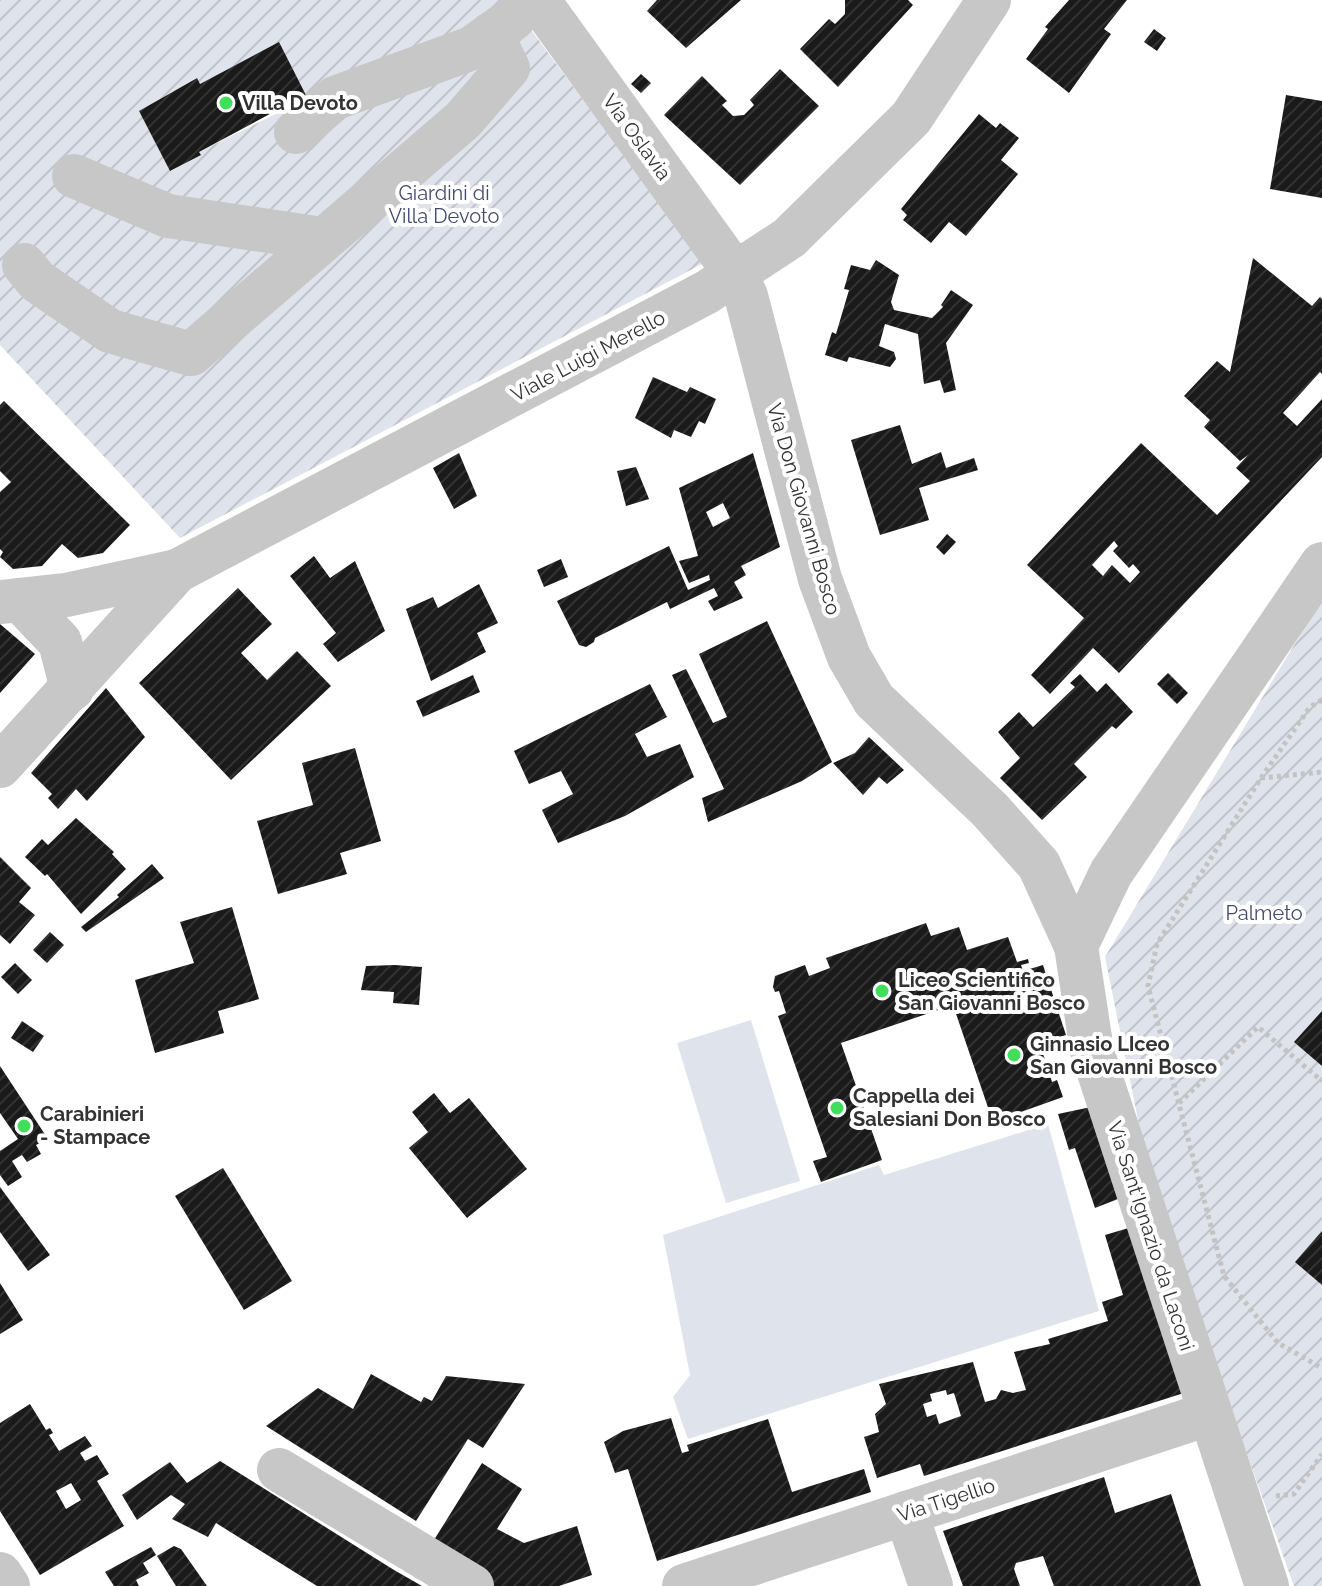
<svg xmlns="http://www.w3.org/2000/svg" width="1322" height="1586" font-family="Raleway,sans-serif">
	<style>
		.grass { fill: #dfe3eb }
		.garden { fill: url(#garden-furrows); fill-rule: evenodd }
		.building { fill: url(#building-hatch); fill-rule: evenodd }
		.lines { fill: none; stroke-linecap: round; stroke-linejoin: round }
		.path { stroke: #c3c3c3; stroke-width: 5; stroke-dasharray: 4 4; stroke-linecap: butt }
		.minor { stroke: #c7c7c7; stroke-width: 44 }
		.poi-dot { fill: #40de5b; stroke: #fff; stroke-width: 3 }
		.labels { text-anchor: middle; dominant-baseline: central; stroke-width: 8; stroke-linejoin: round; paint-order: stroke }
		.poi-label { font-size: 20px; font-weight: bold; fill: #333; stroke: #fff; text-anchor: start }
		.street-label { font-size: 20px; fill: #333; stroke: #fff }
		.park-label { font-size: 20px; fill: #414b6d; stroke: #fff }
	</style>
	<defs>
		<pattern id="garden-furrows" width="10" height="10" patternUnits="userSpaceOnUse" patternTransform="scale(2)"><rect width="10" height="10" fill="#dfe3eb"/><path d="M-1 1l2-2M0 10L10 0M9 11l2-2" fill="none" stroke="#c0c3ca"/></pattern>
		<pattern id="building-hatch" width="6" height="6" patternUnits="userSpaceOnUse" patternTransform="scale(2)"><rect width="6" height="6" fill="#1a1a1a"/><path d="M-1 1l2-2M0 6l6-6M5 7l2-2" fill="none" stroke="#333"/></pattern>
	</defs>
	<rect width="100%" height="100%" fill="#fff"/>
	<g class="grass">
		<polygon points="751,1020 800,1181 726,1203 677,1043"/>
		<polygon points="1048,1124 1099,1311 688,1439 673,1397 690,1375 663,1235 879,1165 884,1175"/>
	</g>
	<g class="garden">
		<path d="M0 0H509L704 263 180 538 0 345ZM279 43 308 98 199 152 200 155 171 171 139 111 196 78 200 84Z"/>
		<polygon points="1322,599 1322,1586 1294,1586 1152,1189 1105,957"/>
	</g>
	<g class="building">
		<polygon points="657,0 741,0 686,48 647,11"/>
		<polygon points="845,0 908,0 913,5 838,87 800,49 829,19 835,24 845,14"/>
		<polygon points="1069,0 1127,0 1104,29 1111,34 1069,93 1026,59 1048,29 1045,27"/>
		<polygon points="1154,29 1166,38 1157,51 1144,42"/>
		<polygon points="279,42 308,99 283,111 281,108 199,152 201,155 170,171 139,111 197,78 200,84"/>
		<polygon points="780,69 819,106 740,185 664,115 702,76 727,101 722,105 733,116 744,115 754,105 750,100"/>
		<polygon points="641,74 651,83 641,93 631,84"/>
		<polygon points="1286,95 1322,101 1322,198 1270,189"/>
		<polygon points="979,114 996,128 1000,123 1019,138 1001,160 1018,174 966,236 949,222 931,243 903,220 907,215 901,209"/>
		<path d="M1253 258 1312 306 1320 297 1322 299V374L1320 372 1283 413 1297 426 1322 399V457L1119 673 1093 648 1050 694 1031 675 1084 618 1027 565 1141 443 1217 515 1250 481 1236 468 1248 455 1240 461 1204 427 1210 420 1184 396 1217 361 1230 372ZM1114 541 1118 546 1113 551 1129 568 1133 564 1140 572 1130 583 1112 565 1103 576 1092 565Z"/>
		<polygon points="876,260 899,275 891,302 894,310 932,318 943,307 941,305 951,290 973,305 946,343 956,390 944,393 940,380 924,384 918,334 885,324 879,346 894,352 896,359 890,367 849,357 847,362 825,355 832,332 836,334 849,290 844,289 851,265 870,270"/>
		<polygon points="653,377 687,392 690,387 716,399 705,424 699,421 691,437 674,430 671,438 635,418"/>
		<polygon points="4,401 130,525 103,553 78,558 62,544 42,566 13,569 0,557 3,552 0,549 0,492 11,482 0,471 0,405"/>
		<polygon points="900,425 912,464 941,452 946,468 974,458 978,470 919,488 929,520 880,535 851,440"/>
		<polygon points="459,453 477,496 454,509 433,468"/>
		<path d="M753 453 780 547 741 566 746 575 734 582 743 598 714 611 708 601 718 596 714 588 670 609 667 602 595 638 594 642 586 647 579 645 557 601 669 546 688 590 710 580 709 575 689 583 679 561 698 556 679 488ZM723 503 730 518 713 527 706 512Z"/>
		<polygon points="636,467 649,499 626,506 617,471"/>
		<polygon points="947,534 956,542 944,555 936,547"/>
		<polygon points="314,556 330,578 355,561 385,631 338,662 323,644 336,633 290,576"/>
		<polygon points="561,559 568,577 544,587 537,570"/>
		<polygon points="479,584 498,623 477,633 486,652 431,681 406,609 433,597 438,608"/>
		<polygon points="238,588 272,624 241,653 267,680 297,651 331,686 231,780 139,683"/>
		<polygon points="767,621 832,762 802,781 708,822 702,798 724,789 672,675 686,669 713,723 727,717 699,654"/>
		<polygon points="0,624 35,654 0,693"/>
		<polygon points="1168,673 1188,693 1177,704 1157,684"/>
		<polygon points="1080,674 1097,692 1106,683 1133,712 1116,729 1112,726 1074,764 1087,777 1042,820 1000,778 1020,758 998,732 1019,712 1033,727 1075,687 1070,683"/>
		<polygon points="473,675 480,692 423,717 416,701"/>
		<polygon points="650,684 667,717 635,734 647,757 680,744 694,777 625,816 558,843 542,810 573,794 561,771 529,784 514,751"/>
		<polygon points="106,688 145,737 87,801 76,789 58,809 48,798 52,794 31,773"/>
		<polygon points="869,737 904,770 887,784 879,777 863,795 833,763 855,753"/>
		<polygon points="355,748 381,841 340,853 347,874 278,894 257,821 313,805 302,763"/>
		<polygon points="76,818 114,852 112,854 126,869 81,914 47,874 45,876 25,857 42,839 48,845"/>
		<polygon points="0,857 31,888 19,902 35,915 10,944 0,935"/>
		<polygon points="152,864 164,878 86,932 81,927 119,897 117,895"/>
		<polygon points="232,907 259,999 218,1011 224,1033 155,1053 135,980 194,963 180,922"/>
		<polygon points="926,923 931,936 959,927 967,950 1008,937 1017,962 1028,959 1029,963 1021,965 1023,971 1043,965 1066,1035 1040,1044 1052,1082 1057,1080 1063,1097 993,1122 953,1005 841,1043 882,1160 821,1182 813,1161 827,1157 778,1016 786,1013 779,991 775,992 773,987 775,976 805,965 809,976 830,968 826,958"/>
		<polygon points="50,932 64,945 47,963 33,950"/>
		<polygon points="15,963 32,980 18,994 1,977"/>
		<polygon points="395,965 422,967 419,1005 393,1003 394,992 361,990 366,966"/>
		<polygon points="1322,1011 1322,1066 1294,1042"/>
		<polygon points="22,1021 44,1036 33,1052 11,1038"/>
		<polygon points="0,1066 48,1139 36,1145 41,1154 27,1162 22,1155 12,1161 22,1177 8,1186 0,1175 0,1151 18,1139 0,1113"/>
		<polygon points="434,1093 450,1113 469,1098 527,1169 467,1218 409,1148 428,1132 412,1112"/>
		<polygon points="1091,1107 1123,1197 1095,1208 1075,1148 1069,1150 1058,1114"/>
		<polygon points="223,1168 292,1281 244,1310 175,1196"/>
		<polygon points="0,1187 50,1255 28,1271 0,1232"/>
		<path d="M1132 1227 1187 1392 924 1476 920 1464 877 1478 864 1437 879 1432 875 1414 886 1404 879 1384 973 1362 985 1402 996 1399 1001 1390 1013 1393 1026 1390 1014 1352 1050 1344 1048 1339 1108 1321 1102 1302 1123 1295 1105 1235ZM946 1390 947 1395 954 1393 961 1416 939 1424 936 1414 927 1417 923 1404 932 1401 930 1394Z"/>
		<polygon points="1322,1231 1322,1285 1295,1262"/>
		<polygon points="0,1283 23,1320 0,1334"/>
		<polygon points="371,1374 421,1402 424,1397 432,1401 446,1376 525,1384 483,1448 468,1439 416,1521 266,1426 318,1388 353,1409"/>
		<path d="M30 1404 46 1430 50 1428 53 1433 49 1435 59 1451 85 1436 92 1446 80 1453 85 1461 97 1455 109 1474 97 1481 124 1526 40 1575 0 1511V1423ZM71 1483 81 1500 66 1509 56 1491Z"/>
		<polygon points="671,1418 682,1453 689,1451 687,1445 768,1419 792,1492 864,1469 871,1492 657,1561 628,1469 615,1473 604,1442 623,1431"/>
		<polygon points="220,1461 394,1570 422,1586 317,1586 216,1523 208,1537 172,1519 185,1504 171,1495 137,1520 122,1495 170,1462 187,1483"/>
		<polygon points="482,1463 522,1489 497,1529 524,1543 577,1526 592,1575 559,1586 490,1586 429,1548"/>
		<polygon points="1104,1477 1115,1513 1171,1494 1201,1586 1054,1586 1043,1556 1016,1563 1014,1569 1020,1586 963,1586 943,1531"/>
		<polygon points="174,1546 181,1549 207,1586 176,1586 157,1556"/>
		<polygon points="151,1547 156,1555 143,1563 149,1573 136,1580 139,1586 114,1586 105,1572"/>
	</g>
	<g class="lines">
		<g class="path">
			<polyline points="1322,700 1310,707 1261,778 1157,944 1148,986 1224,1276 1278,1343 1322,1368"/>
			<polyline points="1261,778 1322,772"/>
			<polyline points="1179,1103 1258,1027 1322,1081"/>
			<polyline points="1276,1496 1294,1494 1322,1454"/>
		</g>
		<g class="minor">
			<polyline points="538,0 735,273 746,296 820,579 849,657 874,700 990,810 1039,865 1076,946"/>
			<polyline points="296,132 335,98 472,48 514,18"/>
			<polyline points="74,176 168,216 322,239"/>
			<polyline points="24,265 37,281 110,331 191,354 463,120 508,68 491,34"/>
			<polyline points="20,600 60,642 72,689"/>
			<polyline points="0,602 66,595 177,571"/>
			<polyline points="0,766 177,571 707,292 789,238 911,118 989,0"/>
			<polyline points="279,1470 472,1586"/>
			<polyline points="906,1513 931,1586"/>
			<polyline points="0,1574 8,1586"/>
			<polyline points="684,1586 1208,1414"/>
			<polyline points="1267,1586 1092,1051 1076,946 1111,873 1322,564"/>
		</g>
	</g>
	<g class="poi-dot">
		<circle cx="226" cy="103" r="8"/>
		<circle cx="882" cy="991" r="8"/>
		<circle cx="1014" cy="1055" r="8"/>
		<circle cx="837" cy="1108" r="8"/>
		<circle cx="24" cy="1126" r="8"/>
	</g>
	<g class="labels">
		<g class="poi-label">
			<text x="242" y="103">Villa Devoto</text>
			<text x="898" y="980">Liceo Scientifico<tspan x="898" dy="23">San Giovanni Bosco</tspan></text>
			<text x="1030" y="1044">Ginnasio LIceo<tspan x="1030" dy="23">San Giovanni Bosco</tspan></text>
			<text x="853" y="1096">Cappella dei<tspan x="853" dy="23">Salesiani Don Bosco</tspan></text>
			<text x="40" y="1114">Carabinieri<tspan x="40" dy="23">- Stampace</tspan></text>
		</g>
		<g class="street-label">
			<text transform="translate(637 137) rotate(54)">Via Oslavia</text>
			<text transform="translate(588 356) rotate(-28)">Viale Luigi Merello</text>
			<text transform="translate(804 509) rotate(74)">Via Don Giovanni Bosco</text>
			<text transform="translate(1151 1236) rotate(72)">Via Sant'Ignazio da Laconi</text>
			<text transform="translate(946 1500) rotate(-18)">Via Tigellio</text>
		</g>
		<g class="park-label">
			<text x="444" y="193">Giardini di<tspan x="444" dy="23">Villa Devoto</tspan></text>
			<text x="1264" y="913">Palmeto</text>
		</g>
	</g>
</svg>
